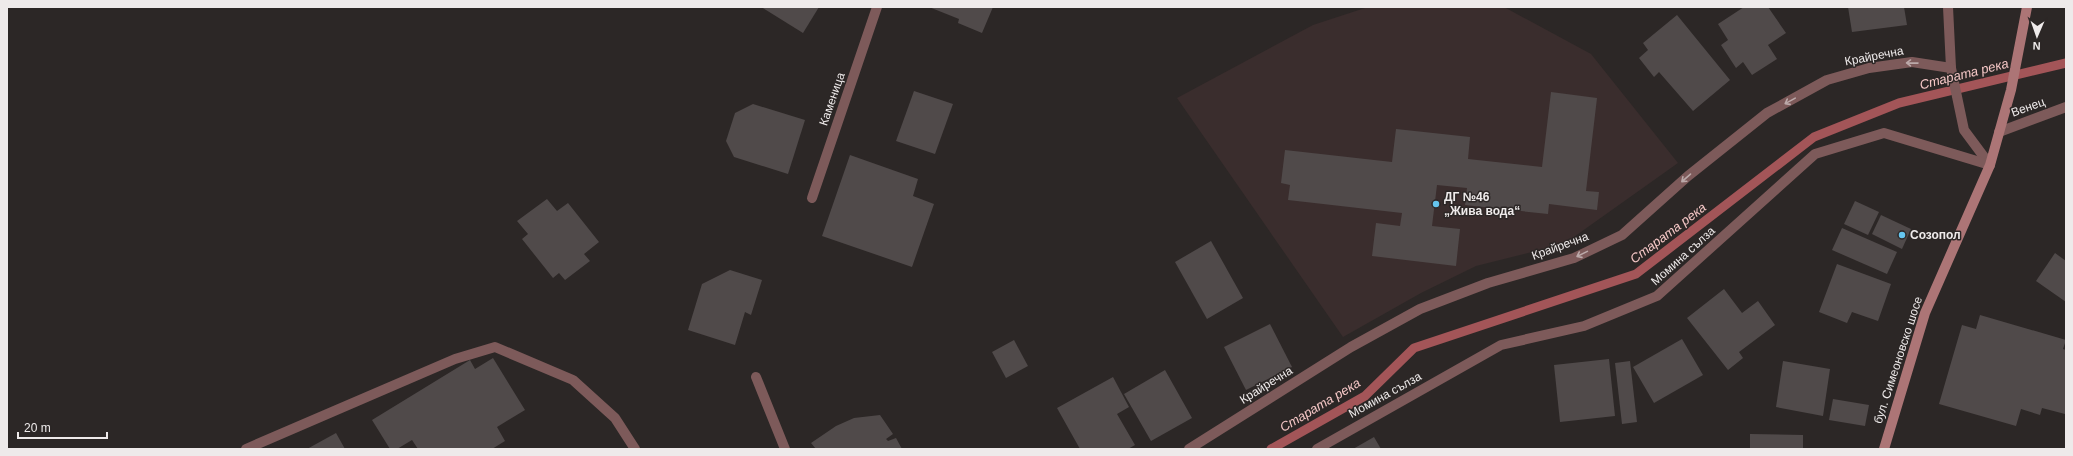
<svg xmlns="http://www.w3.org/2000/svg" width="2073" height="456" font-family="Arial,sans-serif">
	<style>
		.built { fill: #3a2d2d }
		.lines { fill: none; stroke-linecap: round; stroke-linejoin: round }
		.stream { stroke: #a35558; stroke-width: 9 }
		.building { fill: #504a4a }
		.street { stroke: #7d5a5a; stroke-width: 10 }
		.secondary { stroke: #ac7576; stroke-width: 10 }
		.oneway { stroke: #bba9a9 }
		.poi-dot { fill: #65c5ee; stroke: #2c2726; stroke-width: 1.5 }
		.labels { text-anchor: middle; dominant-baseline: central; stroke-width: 3; stroke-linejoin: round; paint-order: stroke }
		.street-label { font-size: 12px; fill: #eeeaea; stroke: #2c2726 }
		.poi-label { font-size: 12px; font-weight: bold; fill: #eeeaea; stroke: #2c2726; text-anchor: start }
		.water-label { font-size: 13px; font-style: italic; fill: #f6c8c7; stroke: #2c2726 }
	</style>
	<rect width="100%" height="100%" fill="#2c2726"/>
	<polygon class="built" points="1368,7 1504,7 1591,54 1678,163 1564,244 1476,266 1421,293 1343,337 1177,98 1313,25"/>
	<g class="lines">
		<polyline class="stream" points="1271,449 1365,396 1414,348 1636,274 1814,137 1899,103 2066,63"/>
	</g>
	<g class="building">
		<polygon points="761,7 819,7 803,33"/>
		<polygon points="929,7 993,7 982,33 958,23 959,19"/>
		<polygon points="1744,7 1768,7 1786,33 1768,45 1777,59 1752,75 1743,62 1736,68 1721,45 1728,40 1718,24"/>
		<polygon points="1848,7 1904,7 1907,25 1852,32"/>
		<polygon points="1677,15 1730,80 1693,111 1659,72 1654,77 1639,58 1648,50 1643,43"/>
		<polygon points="914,91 953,104 935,154 896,141"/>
		<polygon points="1551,92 1597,98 1586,191 1599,192 1597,210 1549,204 1548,214 1465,205 1467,188 1437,185 1432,226 1460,229 1456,266 1372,256 1376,223 1400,226 1402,213 1288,200 1290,185 1281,183 1285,150 1392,162 1396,129 1470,137 1468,159 1542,167"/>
		<polygon points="753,104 805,120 788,174 734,157 726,141 735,113"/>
		<polygon points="850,155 918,179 913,196 934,204 912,267 822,236"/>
		<polygon points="547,199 557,211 568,203 599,242 584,254 590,261 565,280 559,273 553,278 522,239 528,234 517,221"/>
		<polygon points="1855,201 1879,212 1868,235 1844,224"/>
		<polygon points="1881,215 1911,229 1902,249 1872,234"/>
		<polygon points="1842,228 1897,252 1887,274 1832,250"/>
		<polygon points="1211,241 1243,298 1207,319 1175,262"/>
		<polygon points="2055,253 2066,261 2066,302 2036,281"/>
		<polygon points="1837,264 1891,284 1878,321 1852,312 1847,323 1819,312"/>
		<polygon points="730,270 762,280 751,315 745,312 735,345 688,330 702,284"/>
		<polygon points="1724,289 1742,313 1758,301 1775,325 1739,352 1743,358 1728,370 1687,318"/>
		<polygon points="1980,315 2066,340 2063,349 2066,350 2065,414 2042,408 2040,415 2021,409 2016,426 1939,404 1962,325 1976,329"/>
		<polygon points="1270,324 1292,367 1246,390 1224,347"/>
		<polygon points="1682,339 1703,375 1654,403 1633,367"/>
		<polygon points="1014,340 1028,366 1006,378 992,352"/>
		<polygon points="493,358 525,410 497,427 505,441 492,449 418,449 412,440 397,449 390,449 372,420 470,360 475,369"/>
		<polygon points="1609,359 1615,416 1560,422 1554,365"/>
		<polygon points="1630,361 1637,422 1622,424 1615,363"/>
		<polygon points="1783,361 1830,369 1823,416 1776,407"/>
		<polygon points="1165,370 1192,418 1151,441 1124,394"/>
		<polygon points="1113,377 1129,407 1117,414 1135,445 1128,449 1080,449 1057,408"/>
		<polygon points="1833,399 1869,405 1865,426 1829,420"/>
		<polygon points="880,415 893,434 886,439 888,441 896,438 902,449 816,449 811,443 836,426 854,418"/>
		<polygon points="336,433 345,449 307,449"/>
		<polygon points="1750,434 1803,435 1803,449 1750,449"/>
		<polygon points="1374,437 1381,449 1353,449"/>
	</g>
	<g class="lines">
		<g class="street">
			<polyline points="1948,7 1951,68 1964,130 1990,165"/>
			<polyline points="1999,132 2066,107"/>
			<polyline points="812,198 877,7"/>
			<polyline points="756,377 785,449"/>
			<polyline points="246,449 455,359 495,347 573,380 615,418 635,449"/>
			<polyline points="1189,449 1351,347 1420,309 1488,283 1574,258 1622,235 1688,176 1767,113 1827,80 1869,68 1912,62 1951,68"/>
			<polyline points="1317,449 1501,345 1584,326 1657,296 1815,154 1884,133 1990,165"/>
		</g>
		<polyline class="secondary" points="1884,449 1925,313 1990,165 2011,90 2027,7"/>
	</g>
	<defs><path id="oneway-shaft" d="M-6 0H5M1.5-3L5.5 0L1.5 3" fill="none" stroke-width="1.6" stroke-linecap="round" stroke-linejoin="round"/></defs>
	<g class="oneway">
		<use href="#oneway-shaft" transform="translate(1912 63) rotate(-179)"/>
		<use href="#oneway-shaft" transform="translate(1790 101) rotate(151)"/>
		<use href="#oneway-shaft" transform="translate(1686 178) rotate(139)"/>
		<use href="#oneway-shaft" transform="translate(1582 254) rotate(154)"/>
	</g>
	<g class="poi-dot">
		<circle cx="1436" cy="204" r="4"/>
		<circle cx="1902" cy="235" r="4"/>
	</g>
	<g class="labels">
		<g class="street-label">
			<text transform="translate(1874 56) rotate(-11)">Крайречна</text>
			<text transform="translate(832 99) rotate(-71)">Каменица</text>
			<text transform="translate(2028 107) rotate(-20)">Венец</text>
			<text transform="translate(1560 246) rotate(-20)">Крайречна</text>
			<text transform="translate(1683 256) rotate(-42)">Момина сълза</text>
			<text transform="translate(1898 360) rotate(-72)">бул. Симеоновско шосе</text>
			<text transform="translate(1266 385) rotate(-32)">Крайречна</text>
			<text transform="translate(1385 395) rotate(-29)">Момина сълза</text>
		</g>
		<g class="poi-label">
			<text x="1444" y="197">ДГ №46<tspan x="1444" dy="14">„Жива вода“</tspan></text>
			<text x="1910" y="235">Созопол</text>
		</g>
		<g class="water-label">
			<text transform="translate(1964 74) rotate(-14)">Старата река</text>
			<text transform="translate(1668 233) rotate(-37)">Старата река</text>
			<text transform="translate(1320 405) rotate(-31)">Старата река</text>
		</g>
	</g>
	<rect width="2073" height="456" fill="none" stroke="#eeeaea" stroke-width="16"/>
	<g transform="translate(2037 36) rotate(182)" stroke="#2c2726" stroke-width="3" paint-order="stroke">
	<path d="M0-3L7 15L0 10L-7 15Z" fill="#eeeaea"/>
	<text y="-6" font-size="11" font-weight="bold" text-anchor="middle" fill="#eeeaea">N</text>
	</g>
	<path d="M18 432v6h89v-6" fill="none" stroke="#eeeaea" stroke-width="2"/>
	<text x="24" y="432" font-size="12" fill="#eeeaea" stroke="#2c2726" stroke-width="3" paint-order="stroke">20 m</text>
</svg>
